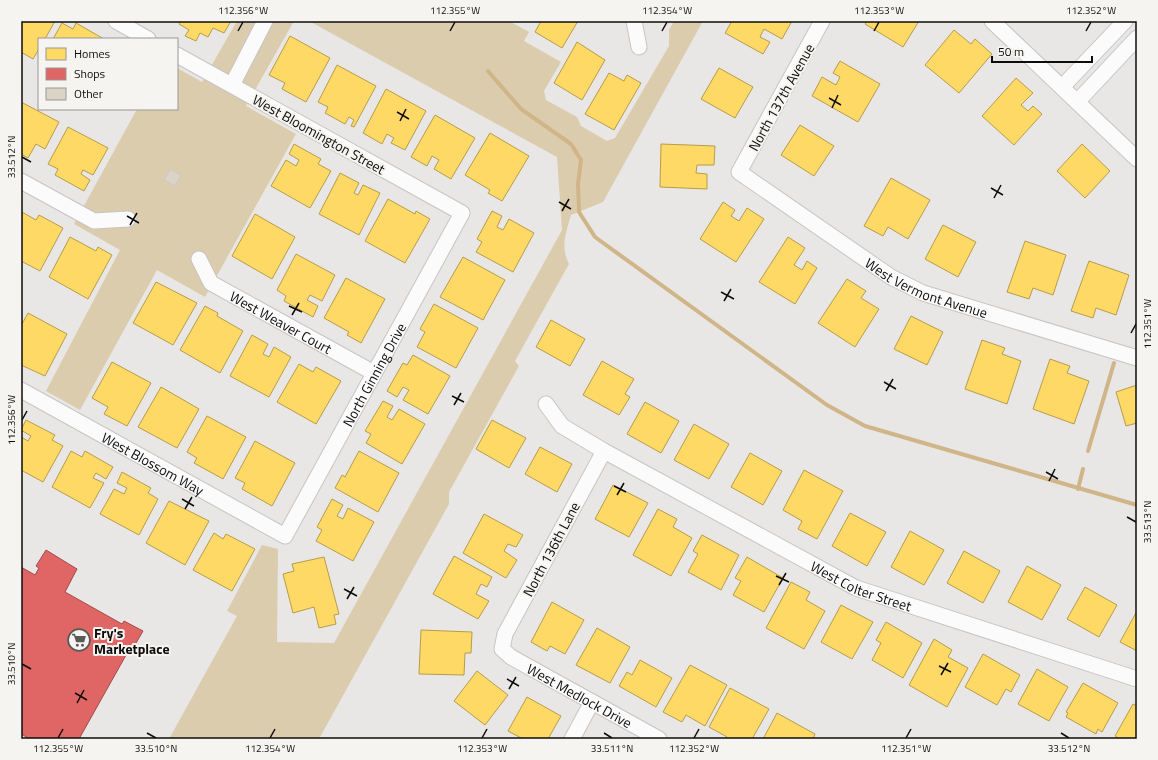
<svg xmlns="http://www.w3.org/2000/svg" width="1158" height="760" font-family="'Titillium Web',sans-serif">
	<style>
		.green { fill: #dcccae }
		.homes { fill: #ffd966; stroke: #b69c4b }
		.shops { fill: #e06666; stroke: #a14b4b }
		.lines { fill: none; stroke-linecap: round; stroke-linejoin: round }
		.stream { stroke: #cfb587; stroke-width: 4 }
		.building { fill: #dbd3c6; stroke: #c9c8c7 }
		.minor-casing { stroke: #c6c5c3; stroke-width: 17 }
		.minor { stroke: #fcfbfb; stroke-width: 15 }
		.ticks { fill: none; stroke: #0d0c0b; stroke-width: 1.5 }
		.labels { text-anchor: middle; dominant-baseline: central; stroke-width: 4; stroke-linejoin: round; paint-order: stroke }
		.street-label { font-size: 14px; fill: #0d0c0b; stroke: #f6f4f1 }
		.poi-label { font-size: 14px; font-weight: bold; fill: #0d0c0b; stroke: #f6f4f1; text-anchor: start }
		.neatline { fill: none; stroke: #0d0c0b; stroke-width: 1.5 }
		.ticks-label { font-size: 10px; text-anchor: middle; fill: #0d0c0b }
	</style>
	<rect width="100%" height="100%" fill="#e8e7e5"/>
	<g class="green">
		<polygon points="237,21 294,21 246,106 296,134 205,297 157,270 80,410 46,391 120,250 74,224 137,109 177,109 177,68 202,82"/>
		<path d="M309 21H509L529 32 524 41 561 62 544 91 546 100 577 117 581 126 607 141 615 138 669 46V30L674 21H703L603 202 571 215C566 233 560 246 569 264L515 361 519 366 449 492V504L319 739H169L237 616 227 611 262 545 278 549 277 642 334 643 562 230 557 157Z"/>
	</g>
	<g class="homes">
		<polygon points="21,21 55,21 45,39 39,39 39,49 33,59 21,52"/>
		<polygon points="181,21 231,21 224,33 213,28 208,37 200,33 196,41 185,36 189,30 179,24"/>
		<polygon points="541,21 578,21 562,48 535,32"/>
		<polygon points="732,21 792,21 782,39 764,29 760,37 770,42 763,54 725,33"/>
		<polygon points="867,21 919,21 903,47 865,24"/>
		<polygon points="62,23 73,29 76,23 104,39 53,39"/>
		<polygon points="954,30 971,44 975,39 992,54 959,93 925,65"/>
		<polygon points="290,36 330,58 306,102 282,89 285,83 269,75"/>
		<polygon points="577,42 605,60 582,100 554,83"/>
		<polygon points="840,61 880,84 858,122 812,96 822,77 836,85 840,77 833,73"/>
		<polygon points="337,65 376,86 354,127 351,126 354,120 349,117 345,124 325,113 328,107 318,102"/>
		<polygon points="719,68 753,87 735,118 701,99"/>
		<polygon points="609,73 624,81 627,75 641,83 614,130 585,114"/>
		<polygon points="1016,78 1033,93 1021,105 1028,111 1033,106 1042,114 1014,145 982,116"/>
		<polygon points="386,89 426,111 405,150 391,143 394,138 387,134 382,144 363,133"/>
		<polygon points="21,102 59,122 45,149 36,144 28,158 21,154"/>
		<polygon points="435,115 475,138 451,179 434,169 439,160 432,156 427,166 411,157"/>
		<polygon points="800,125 834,146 814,176 781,155"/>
		<polygon points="68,127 108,148 93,175 83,170 81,174 90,180 84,191 55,175 58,169 48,164"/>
		<polygon points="490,133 529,156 502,201 488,193 490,190 465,175"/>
		<polygon points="294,144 321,159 318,164 331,171 310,208 271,186 286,160 296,166 299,160 289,154"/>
		<polygon points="661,144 715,146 714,165 697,165 696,173 707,174 707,189 660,187"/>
		<polygon points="1082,144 1110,171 1085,198 1057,171"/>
		<polygon points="340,173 359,183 354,193 358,195 363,185 380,193 359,235 319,214"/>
		<polygon points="891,178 930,200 908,239 888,227 883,236 864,226"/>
		<polygon points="388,199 415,214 416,211 430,219 405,263 365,241"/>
		<polygon points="723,202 735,210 731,216 739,221 747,208 764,219 736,262 700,239"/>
		<polygon points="492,211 502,216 497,227 503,230 509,219 534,233 513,272 476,252 482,242 477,239"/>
		<polygon points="22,212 36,220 39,215 63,228 40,271 21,261"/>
		<polygon points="255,214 295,237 272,279 232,256"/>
		<polygon points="943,225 976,242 958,277 925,259"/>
		<polygon points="70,237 96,251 98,247 112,255 88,299 49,277"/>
		<polygon points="788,237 805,248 794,265 802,270 807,261 817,268 795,304 759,282"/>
		<polygon points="1025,241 1066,255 1053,295 1033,288 1029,299 1007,292"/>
		<polygon points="296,254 335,275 322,301 310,295 307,300 318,306 313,317 284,301 286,296 277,290"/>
		<polygon points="463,257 505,280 483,320 440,297"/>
		<polygon points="1089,261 1129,275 1116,315 1096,308 1093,318 1071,311"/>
		<polygon points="346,278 385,299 361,343 347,335 349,332 324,318"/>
		<polygon points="847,279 866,291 861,298 879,309 855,347 818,323"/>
		<polygon points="156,282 197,303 173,345 133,323"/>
		<polygon points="434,304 478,328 456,368 417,347 425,332 420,329"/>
		<polygon points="205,306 218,313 217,316 243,331 220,373 180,350"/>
		<polygon points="28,313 67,334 45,376 21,365 21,326"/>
		<polygon points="911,316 943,332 927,365 894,349"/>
		<polygon points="551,320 585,339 570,366 536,347"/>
		<polygon points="252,335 268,344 263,354 269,357 274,347 291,357 269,397 230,376"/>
		<polygon points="982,340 1005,348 1002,354 1021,361 1007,404 965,389"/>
		<polygon points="413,355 450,376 428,414 403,400 409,390 403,387 397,397 387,391 403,363 407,365"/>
		<polygon points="1050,359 1070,366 1067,373 1089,381 1074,424 1033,409"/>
		<polygon points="602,361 634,379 625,394 630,397 619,415 583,395"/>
		<polygon points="112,362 151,383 127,426 104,414 108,407 92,398"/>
		<polygon points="299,364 313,372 316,367 341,381 316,424 277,402"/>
		<polygon points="1137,385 1137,423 1126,426 1116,392"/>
		<polygon points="161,387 199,409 177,448 138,427"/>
		<polygon points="383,401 393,406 387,417 392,420 399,409 425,424 402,464 366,443 371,434 365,431"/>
		<polygon points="645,402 679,421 661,453 627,434"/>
		<polygon points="207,416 246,437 223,479 194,463 197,458 187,452"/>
		<polygon points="26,420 55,435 52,440 63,446 43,482 21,470 21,437 28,441 31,436 21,430"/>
		<polygon points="492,420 526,438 509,468 476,449"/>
		<polygon points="694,424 729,444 709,479 674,460"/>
		<polygon points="255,441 295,463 272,506 242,489 245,483 235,478"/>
		<polygon points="540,447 572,464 557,492 525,474"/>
		<polygon points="71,451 82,457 85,451 113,467 106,479 96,473 93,478 104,483 90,508 52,487"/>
		<polygon points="359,451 399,473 378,512 335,488 342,475 345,477"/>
		<polygon points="750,453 782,471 763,505 731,487"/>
		<polygon points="804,470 843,491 817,539 798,529 802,521 783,510"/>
		<polygon points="122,472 151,488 148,493 158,499 139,535 100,514 114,489 124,494 127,488 117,483"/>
		<polygon points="613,485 648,503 629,537 595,519"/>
		<polygon points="332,499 343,505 337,516 343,519 348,508 374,522 353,561 316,541 322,530 317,527"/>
		<polygon points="169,501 209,521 185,565 146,543"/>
		<polygon points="658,509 677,519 673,527 692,538 671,576 633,555"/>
		<polygon points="850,513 886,532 867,566 832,546"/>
		<polygon points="484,514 523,535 516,547 508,544 504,551 517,560 506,578 463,553"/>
		<polygon points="910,531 944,550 924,585 891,567"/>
		<polygon points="214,533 223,539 226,534 255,549 232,591 193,570"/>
		<polygon points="702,535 739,555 721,590 688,572 698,554 693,551"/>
		<polygon points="964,551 1000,571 983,603 947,583"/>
		<polygon points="454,556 492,577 487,587 481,584 476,594 489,601 478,619 433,594"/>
		<polygon points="324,557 339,614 334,615 336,624 319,628 314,607 293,613 283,574 294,571 292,564"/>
		<polygon points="747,557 783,578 764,612 733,595 741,581 735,578"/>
		<polygon points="1027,566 1061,585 1042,620 1008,602"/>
		<polygon points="791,582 810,592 806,600 825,611 804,649 766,628"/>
		<polygon points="1085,587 1117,605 1099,637 1067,619"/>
		<polygon points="552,602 584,620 565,654 550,646 547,651 531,642"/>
		<polygon points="841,605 873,622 852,659 821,642"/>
		<polygon points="1137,611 1137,651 1120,642"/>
		<polygon points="886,622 922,643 903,678 872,660 881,643 876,640"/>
		<polygon points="597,628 630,647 610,683 576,665"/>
		<polygon points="421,630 472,632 471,653 465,653 464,675 419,674"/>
		<polygon points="934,639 952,650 948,657 968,668 947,707 909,685"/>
		<polygon points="983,654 1020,675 1011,692 1006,689 997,705 965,687"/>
		<polygon points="640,660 672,678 656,707 619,686 627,672 632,675"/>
		<polygon points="690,665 727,685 705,726 686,715 682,722 663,712"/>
		<polygon points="1037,669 1068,687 1049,721 1018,704"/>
		<polygon points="477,671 508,695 485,725 454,701"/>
		<polygon points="1083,683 1118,703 1102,732 1098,729 1096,734 1066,717 1068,713 1066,712"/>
		<polygon points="730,688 769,709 752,739 725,739 727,737 709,727"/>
		<polygon points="527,697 561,716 548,739 523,739 508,731"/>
		<polygon points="1133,704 1137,706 1137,739 1120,739 1115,736"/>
		<polygon points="777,713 815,734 813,739 763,739"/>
	</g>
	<polygon class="shops" points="46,550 77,569 65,592 122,624 124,621 143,631 132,650 130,648 79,739 30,739 21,734 21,567 35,575 39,568 36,566"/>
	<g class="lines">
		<g class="stream">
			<polyline points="488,71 521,109 571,144 581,160 578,184 579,212 595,237 827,405 865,426 1137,505"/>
			<polyline points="1088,451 1114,363"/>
			<polyline points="1078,489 1083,469"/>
		</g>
	</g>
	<polygon class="building" points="170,169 181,175 175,186 164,180"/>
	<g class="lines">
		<g class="minor-casing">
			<g id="minor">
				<polyline points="116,21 148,39"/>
				<polyline points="634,21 639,47"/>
				<path id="s1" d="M822 21 739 172 891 277 923 293 1137 358"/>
				<polyline points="992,21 1137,159"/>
				<polyline points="232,85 265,21"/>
				<polyline points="1062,87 1125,21"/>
				<polyline points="1077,102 1137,38"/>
				<polyline points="21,181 94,221 128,219"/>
				<path id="s2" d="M199 259 211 283 374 373"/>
				<path id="s3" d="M21 390 285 536 462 213 177 55"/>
				<path id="s4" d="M546 404 562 426 604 451 856 588 1137 679"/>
				<path id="s5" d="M604 451 505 634 502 649 511 657 659 739"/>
				<polyline points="572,739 592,702"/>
			</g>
		</g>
		<use href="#minor" class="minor"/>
	</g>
	<path class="ticks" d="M238 31 243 22M450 31 455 22M662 31 667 22M874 31 879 22M1086 31 1091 22M829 98 841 105M832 108 838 95M397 112 409 119M400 121 406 109M22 157 31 162M991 188 1003 195M994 198 1001 185M559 202 571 209M562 211 569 199M127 216 139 223M130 225 137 213M721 292 734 299M724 301 731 289M289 306 302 312M292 315 299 303M1131 333 1136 324M884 382 896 389M886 391 893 379M452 396 464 402M454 405 461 393M22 420 27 411M1046 472 1058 479M1049 481 1055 469M614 486 626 492M617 495 624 483M182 499 194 506M185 509 192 497M1127 517 1136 522M776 576 789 582M779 585 786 573M344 589 357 596M347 599 354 587M22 664 31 669M939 666 951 672M941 675 948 663M507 679 519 686M509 689 516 677M75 693 87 700M77 703 84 690M147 733 156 738M604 733 612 738M1061 733 1069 738M58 738 63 729M270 738 275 729M482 738 487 729M694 738 699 729M906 738 911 729"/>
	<defs>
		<g id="supermarket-ring" transform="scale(1.15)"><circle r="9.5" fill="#f6f4f1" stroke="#5a5957" stroke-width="1.5"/><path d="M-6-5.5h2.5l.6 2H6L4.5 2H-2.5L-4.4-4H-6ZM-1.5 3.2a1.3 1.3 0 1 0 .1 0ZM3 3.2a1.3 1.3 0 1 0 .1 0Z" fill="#5a5957"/></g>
	</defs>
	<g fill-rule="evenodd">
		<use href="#supermarket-ring" x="79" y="640"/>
	</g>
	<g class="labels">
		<g class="street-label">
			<text transform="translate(781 97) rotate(-61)">North 137th Avenue</text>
			<text transform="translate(319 134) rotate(29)">West Bloomington Street</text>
			<text stroke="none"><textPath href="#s1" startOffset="394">West Vermont Avenue</textPath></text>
			<text stroke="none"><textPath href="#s2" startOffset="107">West Weaver Court</textPath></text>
			<text stroke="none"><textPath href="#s3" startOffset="486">North Ginning Drive</textPath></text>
			<text stroke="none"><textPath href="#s3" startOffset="151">West Blossom Way</textPath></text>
			<text transform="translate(551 549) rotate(-62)">North 136th Lane</text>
			<text stroke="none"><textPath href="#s4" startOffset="367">West Colter Street</textPath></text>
			<text stroke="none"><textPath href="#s5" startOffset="314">West Medlock Drive</textPath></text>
		</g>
		<g class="poi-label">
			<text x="94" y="632">Fry's<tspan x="94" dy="16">Marketplace</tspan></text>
		</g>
	</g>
	<rect width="1158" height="760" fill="none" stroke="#f6f4f1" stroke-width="44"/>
	<rect x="38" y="38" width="140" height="72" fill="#f6f4f1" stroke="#999795"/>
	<rect x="46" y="48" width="20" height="12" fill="#ffd966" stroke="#999795"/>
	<text x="74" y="58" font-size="12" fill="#0d0c0b">Homes</text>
	<rect x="46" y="68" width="20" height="12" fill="#e06666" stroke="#999795"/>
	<text x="74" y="78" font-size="12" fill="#0d0c0b">Shops</text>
	<rect x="46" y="88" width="20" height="12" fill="#dbd3c6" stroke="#999795"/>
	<text x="74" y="98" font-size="12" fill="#0d0c0b">Other</text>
	<path d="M992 56v6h100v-6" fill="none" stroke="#0d0c0b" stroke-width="2"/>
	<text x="998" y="56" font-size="12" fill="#0d0c0b" stroke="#f6f4f1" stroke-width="3" paint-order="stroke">50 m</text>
	<rect x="22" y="22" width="1114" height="716" class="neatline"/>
	<g class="ticks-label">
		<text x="243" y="14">112.356°W</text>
		<text x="455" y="14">112.355°W</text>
		<text x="667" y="14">112.354°W</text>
		<text x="879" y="14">112.353°W</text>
		<text x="1091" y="14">112.352°W</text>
		<text transform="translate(11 157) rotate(-90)" y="4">33.512°N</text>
		<text transform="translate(1147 324) rotate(-90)" y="4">112.351°W</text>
		<text transform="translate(11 420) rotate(-90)" y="4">112.356°W</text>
		<text transform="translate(1147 522) rotate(-90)" y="4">33.513°N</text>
		<text transform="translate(11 664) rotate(-90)" y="4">33.510°N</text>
		<text x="58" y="752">112.355°W</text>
		<text x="156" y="752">33.510°N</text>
		<text x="270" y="752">112.354°W</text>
		<text x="482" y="752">112.353°W</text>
		<text x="612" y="752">33.511°N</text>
		<text x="694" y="752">112.352°W</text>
		<text x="906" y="752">112.351°W</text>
		<text x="1069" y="752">33.512°N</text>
	</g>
</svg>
